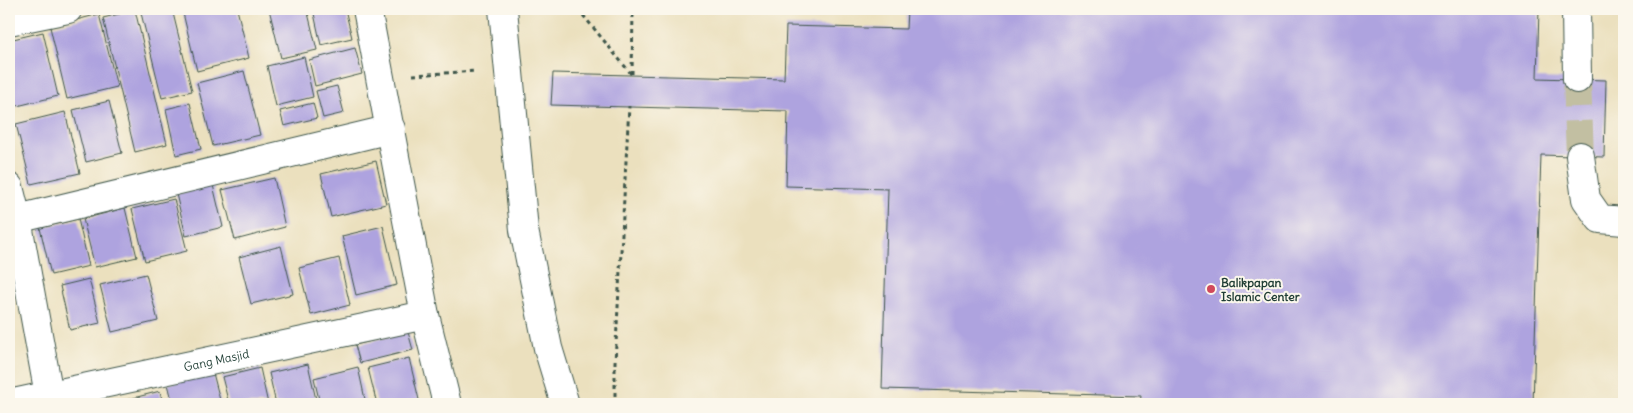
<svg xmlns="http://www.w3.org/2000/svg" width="1633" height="413" font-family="Delius,sans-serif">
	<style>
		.building { fill: #aea3df }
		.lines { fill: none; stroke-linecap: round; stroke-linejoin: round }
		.minor-tunnel { stroke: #c2bfa2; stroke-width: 28; stroke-dasharray: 28 14; stroke-linecap: butt }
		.minor-casing { stroke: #3e5549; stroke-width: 30 }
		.path { stroke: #3e5549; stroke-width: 3; stroke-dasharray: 4 4; stroke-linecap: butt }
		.minor { stroke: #fff; stroke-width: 28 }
		.poi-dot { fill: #d1495b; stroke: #fbf7ec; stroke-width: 2 }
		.labels { text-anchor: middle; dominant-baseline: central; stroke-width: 4; stroke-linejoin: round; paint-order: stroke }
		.poi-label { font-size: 12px; font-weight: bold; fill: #1f3d34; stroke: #fbf7ec; text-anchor: start }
		.street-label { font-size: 12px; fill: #1f3d34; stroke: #fbf7ec }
	</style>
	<rect width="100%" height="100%" fill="#fbf7ec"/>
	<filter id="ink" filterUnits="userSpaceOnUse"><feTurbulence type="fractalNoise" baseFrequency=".02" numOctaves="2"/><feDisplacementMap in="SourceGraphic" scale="10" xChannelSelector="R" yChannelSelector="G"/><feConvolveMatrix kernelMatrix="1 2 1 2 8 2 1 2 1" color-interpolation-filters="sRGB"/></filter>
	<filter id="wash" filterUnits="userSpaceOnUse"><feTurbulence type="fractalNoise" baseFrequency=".0096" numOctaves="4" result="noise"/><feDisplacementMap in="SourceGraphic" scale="20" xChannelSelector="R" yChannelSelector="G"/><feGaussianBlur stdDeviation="1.12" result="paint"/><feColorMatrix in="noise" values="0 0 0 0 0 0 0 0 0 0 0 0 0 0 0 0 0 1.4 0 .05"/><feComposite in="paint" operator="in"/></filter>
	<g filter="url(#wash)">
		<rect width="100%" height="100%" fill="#ebe0be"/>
		<g id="blocks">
			<g class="building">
				<polygon points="140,9 172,9 192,91 162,98"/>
				<polygon points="182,9 237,9 249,58 197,71"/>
				<polygon points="269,9 307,9 317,50 281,58"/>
				<polygon points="313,9 345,9 352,38 321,45"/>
				<polygon points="907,9 1539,9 1537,78 1606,80 1604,157 1541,155 1533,404 1140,404 1141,396 882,389 888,189 786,186 788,111 551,105 553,73 784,79 786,26 906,29"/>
				<polygon points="135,10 167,144 135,152 103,18"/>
				<polygon points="99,14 117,87 67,99 50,27"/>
				<polygon points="43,32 58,96 9,108 9,40"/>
				<polygon points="355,48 362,74 315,86 309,60"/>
				<polygon points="304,57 313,97 276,106 267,66"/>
				<polygon points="244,71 260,135 213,146 197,83"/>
				<polygon points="337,86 344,113 323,118 316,91"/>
				<polygon points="109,101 122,153 86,162 73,110"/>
				<polygon points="190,103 201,149 176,155 166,109"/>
				<polygon points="313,103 317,118 284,126 280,111"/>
				<polygon points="65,112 80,173 31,184 16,124"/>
				<polygon points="376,161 386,204 331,217 321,174"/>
				<polygon points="274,178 285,227 235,240 222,190"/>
				<polygon points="213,185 223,227 186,236 176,194"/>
				<polygon points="174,199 187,251 145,261 132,209"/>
				<polygon points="125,208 137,257 95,267 83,219"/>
				<polygon points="78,219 89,266 51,275 40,228"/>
				<polygon points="383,226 397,285 356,295 342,236"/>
				<polygon points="281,246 293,294 251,304 239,257"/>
				<polygon points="339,258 350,305 311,315 299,268"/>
				<polygon points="146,274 158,321 112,332 100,285"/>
				<polygon points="89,279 100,323 70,330 60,286"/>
				<polygon points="408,332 413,350 360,363 355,345"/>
				<polygon points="409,358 420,404 377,404 368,368"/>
				<polygon points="308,364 317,404 276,404 269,373"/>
				<polygon points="358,367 366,404 320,404 314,378"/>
				<polygon points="260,368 268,404 229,404 222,377"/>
				<polygon points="213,373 221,404 173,404 168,384"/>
				<polygon points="160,391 163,404 127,404 126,400"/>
			</g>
		</g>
	</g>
	<g filter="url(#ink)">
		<use href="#blocks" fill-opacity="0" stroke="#3e5549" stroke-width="1"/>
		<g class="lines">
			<polyline class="minor-tunnel" points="1577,79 1580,156"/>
			<g class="minor-casing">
				<g id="minor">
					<polyline points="367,9 425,315 447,404"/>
					<polyline points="503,9 524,230 548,348 565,404"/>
					<polyline points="1576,9 1577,79"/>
					<polyline points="9,21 68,9"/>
					<polyline points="1580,156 1586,199 1600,219 1624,221"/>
					<polyline points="9,187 17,219 49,395"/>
					<polyline points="17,219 391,129"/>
					<path id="s1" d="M9 404 425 315"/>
				</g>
			</g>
			<g class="path">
				<polyline points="578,9 632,75"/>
				<polyline points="632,74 633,9"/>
				<polyline points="413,75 476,71"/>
				<polyline points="615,404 615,362 629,106"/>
			</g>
			<use href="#minor" class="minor"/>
		</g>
	</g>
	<circle class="poi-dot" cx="1211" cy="289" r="5"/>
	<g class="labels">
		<g class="poi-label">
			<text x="1221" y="282">Balikpapan<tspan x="1221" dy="14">Islamic Center</tspan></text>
		</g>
		<g class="street-label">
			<text stroke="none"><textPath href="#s1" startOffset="212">Gang Masjid</textPath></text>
		</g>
	</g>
	<rect width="1633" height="413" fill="none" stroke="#fbf7ec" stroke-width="30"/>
</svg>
